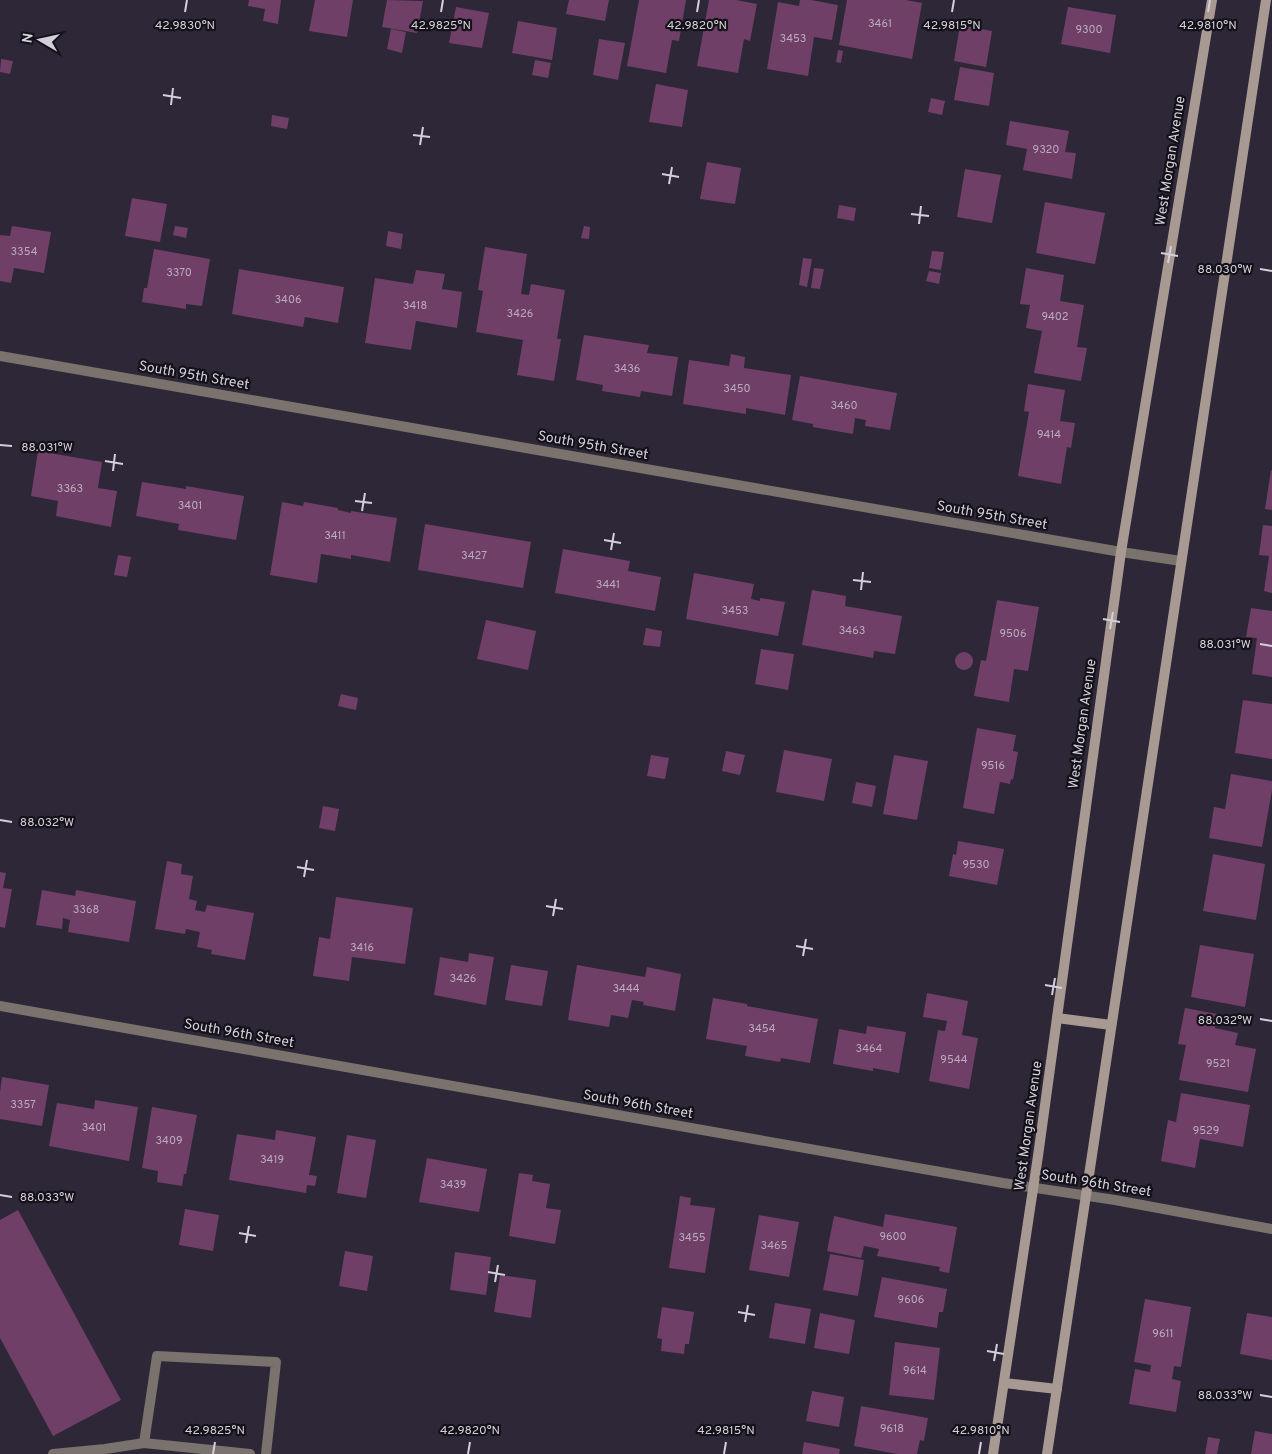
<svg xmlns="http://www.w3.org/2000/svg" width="1272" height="1454" font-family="Overpass,sans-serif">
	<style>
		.building { fill: #6f3f68 }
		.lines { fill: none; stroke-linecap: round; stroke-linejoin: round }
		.lane { stroke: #7a726c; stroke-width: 10 }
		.street { stroke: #7a726c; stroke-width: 10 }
		.secondary { stroke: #a89a92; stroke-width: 10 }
		.ticks { fill: none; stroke: #d3cfda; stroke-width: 2 }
		.labels { text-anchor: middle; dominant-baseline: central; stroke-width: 4.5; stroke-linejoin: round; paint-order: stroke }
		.number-label { font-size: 11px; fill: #baabbe }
		.street-label { font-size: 14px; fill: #d3cfda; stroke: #141119 }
		.ticks-label { font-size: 12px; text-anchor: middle; fill: #d3cfda; stroke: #141119; stroke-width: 4.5; stroke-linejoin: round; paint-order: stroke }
	</style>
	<rect width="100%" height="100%" fill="#2d2737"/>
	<g class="building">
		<polygon points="249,0 281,0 278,24 263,21 265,9 248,6"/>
		<polygon points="315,0 353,0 347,37 309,31"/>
		<polygon points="387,0 423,1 417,33 382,27"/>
		<polygon points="569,0 609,0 605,21 566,14"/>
		<polygon points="639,0 686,0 679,41 672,40 666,73 627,66"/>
		<polygon points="709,0 736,0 757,4 750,41 744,39 738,73 697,66"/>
		<polygon points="800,0 811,0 838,5 832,40 814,37 808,76 767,69 778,2 799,6"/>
		<polygon points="847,0 906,0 922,3 912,59 839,45"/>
		<polygon points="456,7 489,13 482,48 449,43"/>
		<polygon points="1068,7 1116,15 1110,53 1061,44"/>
		<polygon points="518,21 557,28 552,60 512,53"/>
		<polygon points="960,25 992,31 986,67 954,61"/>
		<polygon points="391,29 406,32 402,53 387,49"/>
		<polygon points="599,39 625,43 618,80 593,75"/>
		<polygon points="838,50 843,51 841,63 836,62"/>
		<polygon points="1,59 13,61 10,74 0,72"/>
		<polygon points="535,60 551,63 548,78 532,75"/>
		<polygon points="960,67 994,73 989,106 954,100"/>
		<polygon points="656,84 688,90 682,127 649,122"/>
		<polygon points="931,98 945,101 942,115 928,112"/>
		<polygon points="272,115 289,118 287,129 271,126"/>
		<polygon points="1010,121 1069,131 1065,152 1076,153 1072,179 1023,170 1027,149 1006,145"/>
		<polygon points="707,162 741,168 735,204 700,199"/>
		<polygon points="965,169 1001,175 992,223 957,217"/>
		<polygon points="132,198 167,204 160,242 125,236"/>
		<polygon points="1045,202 1105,213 1095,264 1036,253"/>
		<polygon points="839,205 856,208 854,221 837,218"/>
		<polygon points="12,226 51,232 44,273 14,268 11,283 0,281 0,235 10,236"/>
		<polygon points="175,226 188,228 186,238 173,235"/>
		<polygon points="584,226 590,227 589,239 581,238"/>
		<polygon points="388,231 403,234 401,249 386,246"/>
		<polygon points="485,247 527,254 521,294 529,295 531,284 565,290 557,339 561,339 554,381 517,375 523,340 476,332 483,291 478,290"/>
		<polygon points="154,249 210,259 202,306 186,304 186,309 142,302 144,288 147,288"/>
		<polygon points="932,251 944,252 941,270 929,268"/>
		<polygon points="803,258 812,259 807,287 799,285"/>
		<polygon points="814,268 824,269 820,289 811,288"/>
		<polygon points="1026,268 1064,275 1060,301 1084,305 1077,347 1087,348 1081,381 1034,373 1042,331 1026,328 1030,305 1020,304"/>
		<polygon points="239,269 344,287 338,323 305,317 303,327 232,314"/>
		<polygon points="416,270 445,274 442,289 462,292 457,328 416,321 411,350 365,343 375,278 413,284"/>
		<polygon points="929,271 941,273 939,284 926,281"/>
		<polygon points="584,335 649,345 647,353 678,357 672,396 641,391 640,397 602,391 603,385 576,380"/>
		<polygon points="731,354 745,357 744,368 791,375 785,415 746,408 746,414 683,404 689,360 729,366"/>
		<polygon points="800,376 897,393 890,430 865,426 866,420 855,418 853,434 813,427 813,424 792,420"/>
		<polygon points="1028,384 1065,390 1060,421 1075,423 1071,448 1067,447 1061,484 1018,476 1029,412 1024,411"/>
		<polygon points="38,451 102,462 98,488 117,491 111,527 56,516 58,501 31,496"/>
		<polygon points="1271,470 1272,471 1272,510 1265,509"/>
		<polygon points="142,482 186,489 186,486 244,496 236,540 178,530 179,524 136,516"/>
		<polygon points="282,502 303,506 304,502 338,508 338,510 351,513 351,511 397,518 390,562 351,555 351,559 321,554 317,583 270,575"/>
		<polygon points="425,524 531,542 523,588 418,570"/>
		<polygon points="1263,525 1272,526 1272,593 1264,591 1269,556 1259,555"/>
		<polygon points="563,549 630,561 628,571 661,577 655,611 555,593"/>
		<polygon points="118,555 131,557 127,577 114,575"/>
		<polygon points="694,573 754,584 751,599 760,601 760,598 785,602 778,636 686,619"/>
		<polygon points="812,590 846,596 845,606 902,616 895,654 874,651 873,658 802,645"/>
		<polygon points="997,600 1039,607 1028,671 1014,669 1009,702 974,696 981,660 986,661"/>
		<polygon points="1251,608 1272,611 1272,677 1252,674 1257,638 1246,637"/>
		<polygon points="486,620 536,631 528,670 477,659"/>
		<polygon points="646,628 662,631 660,647 643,645"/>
		<polygon points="761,649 794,654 788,690 755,684"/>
		<circle cx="964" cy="661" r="9"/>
		<polygon points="341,694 358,698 356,710 338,706"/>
		<polygon points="1243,700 1272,704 1272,759 1235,753"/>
		<polygon points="977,728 1016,735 1013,751 1018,752 1013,780 1011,779 1010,784 1000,782 994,814 963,808"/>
		<polygon points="784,750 832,759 824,801 776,792"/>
		<polygon points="726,751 745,755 740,775 722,771"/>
		<polygon points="651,755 669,758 665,779 647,776"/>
		<polygon points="894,755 928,761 917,820 883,814"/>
		<polygon points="1231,774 1272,781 1272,790 1262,847 1209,838 1214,807 1225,809"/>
		<polygon points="856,782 876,786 872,807 852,803"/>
		<polygon points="323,806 339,809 335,831 319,828"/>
		<polygon points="958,841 1004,849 997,885 949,876 953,854 956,855"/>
		<polygon points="1213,854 1265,864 1256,920 1203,911"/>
		<polygon points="167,861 182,864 181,874 193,876 189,899 197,901 195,910 205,912 207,905 254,913 245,960 211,954 212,950 197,947 200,932 186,929 185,934 155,929"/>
		<polygon points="0,872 6,873 3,888 12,889 5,928 0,927"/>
		<polygon points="42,890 75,896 76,890 136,901 129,942 68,932 70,920 63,918 62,929 36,925"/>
		<polygon points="336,897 413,908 405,964 352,957 349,981 313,976 319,937 330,939"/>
		<polygon points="1200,945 1254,954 1245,1007 1191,997"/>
		<polygon points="469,953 494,957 486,1005 434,995 440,957 468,962"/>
		<polygon points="511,965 548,971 542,1006 505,1000"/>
		<polygon points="577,965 645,977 647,967 681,974 675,1011 643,1005 644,1002 632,1000 628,1018 611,1015 609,1027 568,1020"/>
		<polygon points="927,993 968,1001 962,1035 978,1038 969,1089 929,1081 938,1030 945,1031 947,1021 923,1017"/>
		<polygon points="713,998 747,1004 747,1006 818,1019 810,1063 781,1058 780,1062 745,1056 747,1046 706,1039"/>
		<polygon points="1185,1008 1217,1014 1215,1028 1238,1033 1235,1045 1256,1049 1248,1092 1179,1080 1186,1045 1178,1044"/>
		<polygon points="867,1026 906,1032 899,1073 873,1068 873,1071 833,1064 839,1029 866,1034"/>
		<polygon points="2,1077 49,1085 42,1126 0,1119 0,1092"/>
		<polygon points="1181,1093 1250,1105 1243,1147 1200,1139 1195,1168 1161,1161 1168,1120 1176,1122"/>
		<polygon points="95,1100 138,1107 129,1161 49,1146 57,1103 94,1109"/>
		<polygon points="152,1107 197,1115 186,1174 184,1174 182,1186 157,1182 158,1171 142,1168"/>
		<polygon points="276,1130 316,1137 309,1175 317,1176 315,1186 307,1185 306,1193 229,1180 237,1134 275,1140"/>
		<polygon points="347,1135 376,1140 366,1198 337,1193"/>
		<polygon points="427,1158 487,1169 479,1212 419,1202"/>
		<polygon points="519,1173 533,1175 532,1181 550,1184 546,1208 561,1210 555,1244 509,1236"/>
		<polygon points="680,1196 691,1198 690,1205 715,1208 705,1273 669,1268"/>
		<polygon points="185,1209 219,1215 213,1251 179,1245"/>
		<polygon points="18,1210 121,1400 53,1436 0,1338 0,1220"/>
		<polygon points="885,1214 957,1227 949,1273 939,1271 940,1267 877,1256 879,1249 864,1246 861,1258 827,1251 834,1216 883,1227"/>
		<polygon points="759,1215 799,1222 789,1277 749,1270"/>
		<polygon points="345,1251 373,1256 367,1291 339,1286"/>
		<polygon points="455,1252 491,1257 486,1295 450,1290"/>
		<polygon points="830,1254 864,1260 858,1296 823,1290"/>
		<polygon points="500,1275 536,1280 531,1318 494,1312"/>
		<polygon points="882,1277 947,1289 943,1312 939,1312 937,1328 874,1317"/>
		<polygon points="1145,1299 1191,1307 1181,1367 1174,1366 1172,1379 1181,1381 1176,1412 1129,1404 1135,1369 1150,1372 1151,1365 1134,1362"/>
		<polygon points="775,1303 811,1309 805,1344 769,1338"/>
		<polygon points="662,1307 694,1312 689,1344 685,1344 684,1354 661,1351 662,1339 657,1338"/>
		<polygon points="820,1313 855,1320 849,1354 814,1348"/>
		<polygon points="1247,1313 1272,1317 1272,1360 1240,1354"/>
		<polygon points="895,1342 940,1348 934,1400 889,1395"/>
		<polygon points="812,1391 844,1397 839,1427 806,1421"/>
		<polygon points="861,1406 928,1418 924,1441 920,1440 917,1454 897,1454 854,1446"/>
		<polygon points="1255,1431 1272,1434 1272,1454 1251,1454"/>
		<polygon points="1208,1437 1220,1439 1217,1454 1205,1454"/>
		<polygon points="804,1442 840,1449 839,1454 802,1454"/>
	</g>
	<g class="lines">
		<g class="lane">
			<polyline points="144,1443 157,1356 276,1362 266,1454"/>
			<polyline points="53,1454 105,1449 144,1443 250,1454"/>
		</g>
		<g class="street">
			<polyline points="0,356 1121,552 1181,561"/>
			<polyline points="0,1006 1003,1183 1115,1200 1272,1229"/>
		</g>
		<g class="secondary">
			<polyline points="1057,1018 1111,1025"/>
			<polyline points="1004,1383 1057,1389"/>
			<polyline points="993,1454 1038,1156 1121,552 1212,0"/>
			<polyline points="1047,1454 1266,0"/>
		</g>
	</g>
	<path class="ticks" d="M185 12 187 0M441 12 443 0M697 12 699 0M952 12 954 0M1208 12 1210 0M163 95 181 98M171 105 173 88M413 135 430 137M420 145 423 127M662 174 679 177M669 184 672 167M911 214 929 216M919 224 921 206M1161 253 1178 256M1168 263 1171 246M1260 269 1272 271M0 445 12 446M105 461 123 464M113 471 115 454M355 501 372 503M362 511 365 493M604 540 621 543M611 550 614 533M853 580 871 582M861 590 863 572M1103 619 1120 622M1110 629 1113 612M1260 644 1272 646M0 820 12 822M297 867 314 870M304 877 307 860M546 906 563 909M553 916 556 899M796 946 813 949M803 956 806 939M1045 985 1062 988M1052 995 1055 978M1260 1019 1272 1021M0 1195 12 1197M239 1233 256 1236M246 1243 249 1226M488 1272 505 1275M495 1282 498 1265M738 1312 755 1315M745 1322 748 1305M987 1351 1004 1354M994 1361 997 1344M1260 1395 1272 1397M213 1454 215 1442M468 1454 470 1442M724 1454 726 1442M979 1454 981 1442"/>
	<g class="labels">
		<g class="number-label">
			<text x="880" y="24">3461</text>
			<text x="1089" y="30">9300</text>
			<text x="793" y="39">3453</text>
			<text x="1046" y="150">9320</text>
			<text x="24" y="252">3354</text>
			<text x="179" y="273">3370</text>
			<text x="288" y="300">3406</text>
			<text x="415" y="306">3418</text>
			<text x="520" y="314">3426</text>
			<text x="1055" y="317">9402</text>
			<text x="627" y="369">3436</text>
			<text x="737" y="389">3450</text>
			<text x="844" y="406">3460</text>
			<text x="1049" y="435">9414</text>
			<text x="70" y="489">3363</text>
			<text x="190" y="506">3401</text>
			<text x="335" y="536">3411</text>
			<text x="474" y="556">3427</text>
			<text x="608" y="585">3441</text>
			<text x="735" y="611">3453</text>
			<text x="852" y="631">3463</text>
			<text x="1013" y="634">9506</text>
			<text x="993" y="766">9516</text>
			<text x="976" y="865">9530</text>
			<text x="86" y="910">3368</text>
			<text x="362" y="948">3416</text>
			<text x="463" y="979">3426</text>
			<text x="626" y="989">3444</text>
			<text x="762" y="1029">3454</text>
			<text x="869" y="1049">3464</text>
			<text x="954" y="1060">9544</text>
			<text x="1218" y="1064">9521</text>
			<text x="23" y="1105">3357</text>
			<text x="94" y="1128">3401</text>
			<text x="1206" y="1131">9529</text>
			<text x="169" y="1141">3409</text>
			<text x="272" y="1160">3419</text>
			<text x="453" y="1185">3439</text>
			<text x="893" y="1237">9600</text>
			<text x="692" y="1238">3455</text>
			<text x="774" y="1246">3465</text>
			<text x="911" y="1300">9606</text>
			<text x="1163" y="1334">9611</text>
			<text x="915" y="1371">9614</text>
			<text x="892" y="1429">9618</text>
		</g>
		<g class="street-label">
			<text transform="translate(1171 161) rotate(-81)">West Morgan Avenue</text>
			<text transform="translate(194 376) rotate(10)">South 95th Street</text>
			<text transform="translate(593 446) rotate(10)">South 95th Street</text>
			<text transform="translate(992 516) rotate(10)">South 95th Street</text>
			<text transform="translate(1083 724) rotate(-82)">West Morgan Avenue</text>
			<text transform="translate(239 1034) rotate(10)">South 96th Street</text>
			<text transform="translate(638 1105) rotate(10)">South 96th Street</text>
			<text transform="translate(1029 1126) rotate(-82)">West Morgan Avenue</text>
			<text transform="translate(1096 1184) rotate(9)">South 96th Street</text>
		</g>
	</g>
	<g class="ticks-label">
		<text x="185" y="29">42.9830°N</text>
		<text x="441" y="29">42.9825°N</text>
		<text x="697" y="29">42.9820°N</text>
		<text x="952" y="29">42.9815°N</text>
		<text x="1208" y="29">42.9810°N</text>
		<text x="1225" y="273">88.030°W</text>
		<text x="47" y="451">88.031°W</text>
		<text x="1225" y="648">88.031°W</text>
		<text x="47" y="826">88.032°W</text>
		<text x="1225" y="1024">88.032°W</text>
		<text x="47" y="1201">88.033°W</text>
		<text x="1225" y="1399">88.033°W</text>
		<text x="215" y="1434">42.9825°N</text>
		<text x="470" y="1434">42.9820°N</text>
		<text x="726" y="1434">42.9815°N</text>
		<text x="981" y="1434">42.9810°N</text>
	</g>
	<g transform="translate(40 40) rotate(279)" stroke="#141119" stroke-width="4" paint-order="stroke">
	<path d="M0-4L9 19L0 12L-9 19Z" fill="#d3cfda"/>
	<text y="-8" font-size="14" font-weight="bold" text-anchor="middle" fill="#d3cfda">N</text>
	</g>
</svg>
